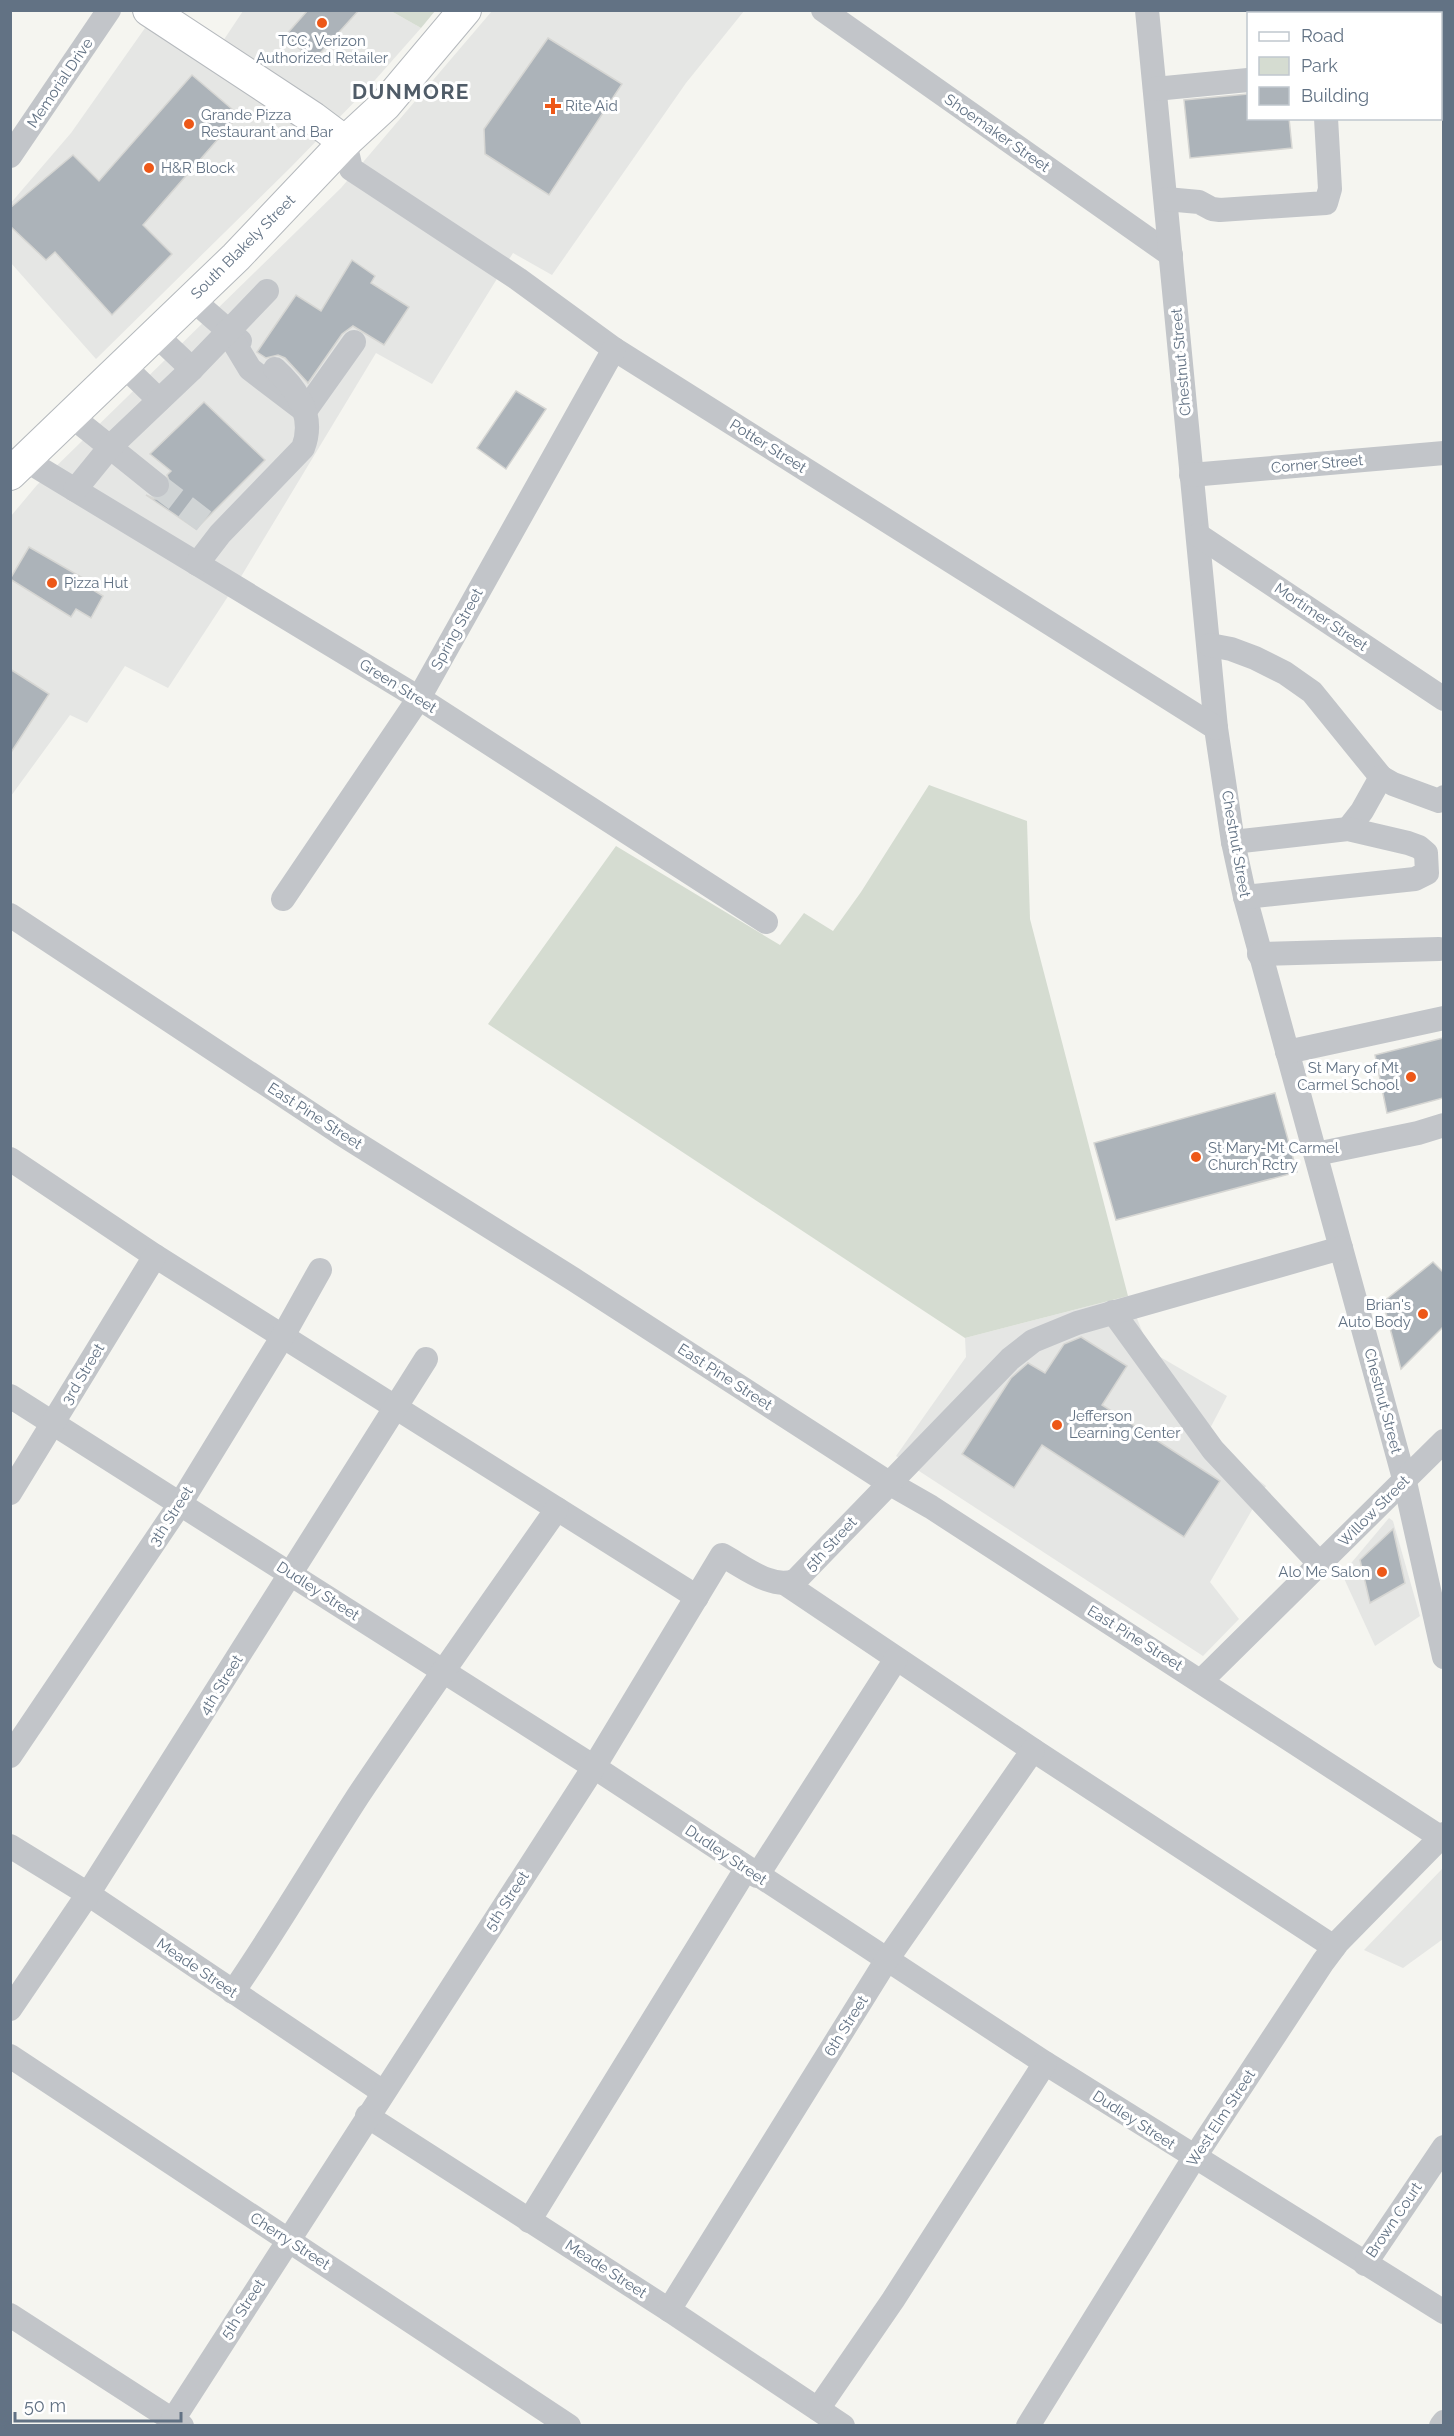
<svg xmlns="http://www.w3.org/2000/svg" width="1454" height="2436" font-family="Raleway,sans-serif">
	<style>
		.built { fill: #e5e6e4 }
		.green { fill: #d5dcd1 }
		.building { fill: #acb3b9; stroke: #d6d6d3; stroke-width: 1.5 }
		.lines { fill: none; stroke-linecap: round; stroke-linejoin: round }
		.minor-tunnel { stroke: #d0d4d5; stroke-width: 24; stroke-dasharray: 24 12; stroke-linecap: butt }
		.major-casing { stroke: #b5b9bd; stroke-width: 34 }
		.minor { stroke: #c2c5c9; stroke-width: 24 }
		.major { stroke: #fff; stroke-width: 32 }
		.poi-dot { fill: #ed5818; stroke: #fff; stroke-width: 2 }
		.labels { text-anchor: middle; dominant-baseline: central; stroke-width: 6; stroke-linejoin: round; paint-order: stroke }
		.poi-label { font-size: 15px; fill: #627284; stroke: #fff; text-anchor: start }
		.street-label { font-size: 15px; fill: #627284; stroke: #fff }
		.district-label { font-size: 21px; font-weight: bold; letter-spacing: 1.5px; fill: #505c68; stroke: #fff }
	</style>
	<rect width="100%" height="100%" fill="#f5f5f0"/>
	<g class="built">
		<polygon points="157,11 223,41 243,11 391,11 421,28 368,88 291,167 96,359 11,263 10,204 71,133"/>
		<polygon points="492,11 744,11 686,83 552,275 513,253 432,384 376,353 242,575 168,688 125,666 87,723 70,715 11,796 11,516 37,485 341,188"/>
		<polygon points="1128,1296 1150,1351 1227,1396 1205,1438 1266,1486 1210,1582 1239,1619 1203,1656 896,1456 966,1357 965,1338"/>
		<polygon points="1389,1518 1393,1521 1420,1616 1375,1646 1342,1574"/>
		<polygon points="1443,1868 1443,1939 1403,1968 1364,1950"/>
	</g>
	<g class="green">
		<polygon points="391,11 435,11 421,28"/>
		<polygon points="929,785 1027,821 1030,919 1128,1296 965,1338 488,1024 616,846 780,945 804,913 833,931 861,892"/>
	</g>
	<g class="building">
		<polygon points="308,10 359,10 313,61 285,36"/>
		<polygon points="548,38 622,84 549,195 485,154 484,129"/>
		<polygon points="192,75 239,115 143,225 172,254 112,315 55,252 46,260 10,226 10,208 73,155 99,181"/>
		<polygon points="1248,94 1248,118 1289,118 1292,148 1190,158 1184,100"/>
		<polygon points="352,260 375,276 371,283 409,307 384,345 353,326 342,334 308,383 285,358 278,355 266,358 257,352 296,295 321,311"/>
		<polygon points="516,391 546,409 506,469 477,448"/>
		<polygon points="204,402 265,460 196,529 146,495 155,499 163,498 168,493 171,487 167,475 171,471 150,454"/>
		<polygon points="29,547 88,581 85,585 103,596 91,618 76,609 71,617 10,579"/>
		<polygon points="10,669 49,694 10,754"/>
		<polygon points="1443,1038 1443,1098 1387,1113 1375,1055"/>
		<polygon points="1275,1093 1297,1172 1116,1220 1094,1143"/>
		<polygon points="1433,1262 1443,1272 1443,1327 1401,1369 1383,1302"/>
		<polygon points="1081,1337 1127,1366 1102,1405 1220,1481 1184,1537 1042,1445 1014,1488 962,1454 1011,1378 1020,1370 1028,1363 1045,1373 1064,1344"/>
		<polygon points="1393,1529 1405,1583 1370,1603 1360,1560"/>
	</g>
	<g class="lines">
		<polyline class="minor-tunnel" points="157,485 204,521"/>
		<g class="major-casing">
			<g id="major">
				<polyline points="149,10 313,118 345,142"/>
				<polyline points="10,474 236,257 345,142 385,105 465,10"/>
			</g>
		</g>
		<g class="minor">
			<polyline points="823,10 1171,255"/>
			<polyline points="1147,10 1216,728 1233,842 1245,897 1405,1482 1444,1657"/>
			<polyline points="1440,61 1444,61"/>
			<polyline points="1155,89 1248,80"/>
			<polyline points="345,142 351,169 518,279 614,349 1216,728"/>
			<polyline points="10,156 109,10"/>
			<polyline points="1166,199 1199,202 1212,209 1220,210 1326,203 1330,189 1326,118"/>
			<polyline points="192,299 240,341"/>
			<polyline points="227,331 250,369 305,411 354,342"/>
			<polyline points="155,334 192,369"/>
			<polyline points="123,365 159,400"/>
			<polyline points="70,415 157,485"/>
			<polyline points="24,459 419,698 766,922"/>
			<polyline points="1191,475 1444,453"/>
			<polyline points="75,490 110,447 192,369 267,291"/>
			<polyline points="1198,535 1444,699"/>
			<path d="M197 564 220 534 303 448C315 417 298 390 275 369"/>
			<polyline points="1210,645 1231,649 1255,658 1285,673 1312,692 1381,777 1393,784 1439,801 1444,797"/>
			<polyline points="1348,829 1362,811 1381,777"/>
			<polyline points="1233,842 1348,829 1408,843 1419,847 1426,853 1427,873 1415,879 1245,897"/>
			<polyline points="283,899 419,698 614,349"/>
			<polyline points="10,915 340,1133 573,1279 889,1483 931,1507 1440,1837"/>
			<polyline points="1259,954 1439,949"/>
			<polyline points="1287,1052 1444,1018"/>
			<polyline points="1316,1154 1418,1133 1444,1125"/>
			<polyline points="10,1159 155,1256 697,1597"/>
			<polyline points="1113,1312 1213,1450 1320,1564"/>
			<polyline points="10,1396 594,1767 1045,2063 1444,2312"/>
			<polyline points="10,1493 155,1256"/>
			<polyline points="786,1584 1033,1750 1334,1947"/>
			<polyline points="1202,1680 1444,1441"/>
			<polyline points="10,1756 180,1504 283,1336 320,1270"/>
			<polyline points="10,1846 88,1894 383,2092"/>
			<polyline points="757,1876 896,1659"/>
			<path d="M233 1992C277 1928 316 1861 358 1796 423 1699 490 1604 557 1509"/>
			<polyline points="10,2009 88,1894 426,1359"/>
			<polyline points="10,2056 569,2426"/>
			<polyline points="367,2116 669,2310 843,2426"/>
			<polyline points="529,2221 746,1869"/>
			<polyline points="1365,2264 1444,2147"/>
			<polyline points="669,2310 886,1961 1033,1750"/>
			<polyline points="10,2315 182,2426"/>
			<polyline points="818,2409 893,2300 1045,2063"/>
			<path d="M169 2426 594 1767 722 1555C743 1566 773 1591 796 1580L1010 1359 1033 1341 1077 1323 1341 1248"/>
			<polyline points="1028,2426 1194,2158 1323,1962 1338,1942 1444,1834"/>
			<polyline points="1441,2426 1444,2422"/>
		</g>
		<use href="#major" class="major"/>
	</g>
	<g class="poi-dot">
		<circle cx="322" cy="23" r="6"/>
		<path d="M550 97h6v6h6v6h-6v6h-6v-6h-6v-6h6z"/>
		<circle cx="189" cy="124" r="6"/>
		<circle cx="149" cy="168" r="6"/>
		<circle cx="52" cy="583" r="6"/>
		<circle cx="1411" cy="1077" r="6"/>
		<circle cx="1196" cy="1157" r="6"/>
		<circle cx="1423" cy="1314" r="6"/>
		<circle cx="1057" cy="1425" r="6"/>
		<circle cx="1382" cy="1572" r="6"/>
	</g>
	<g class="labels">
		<g class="poi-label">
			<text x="322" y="41" text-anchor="middle">TCC, Verizon<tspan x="322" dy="17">Authorized Retailer</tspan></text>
			<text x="565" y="106">Rite Aid</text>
			<text x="201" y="115">Grande Pizza<tspan x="201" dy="17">Restaurant and Bar</tspan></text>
			<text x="161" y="168">H&amp;R Block</text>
			<text x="64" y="583">Pizza Hut</text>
			<text x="1399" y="1068" text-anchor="end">St Mary of Mt<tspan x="1399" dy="17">Carmel School</tspan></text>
			<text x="1208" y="1148">St Mary-Mt Carmel<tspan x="1208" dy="17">Church Rctry</tspan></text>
			<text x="1411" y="1305" text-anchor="end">Brian's<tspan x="1411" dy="17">Auto Body</tspan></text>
			<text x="1069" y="1416">Jefferson<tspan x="1069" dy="17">Learning Center</tspan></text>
			<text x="1370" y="1572" text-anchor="end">Alo Me Salon</text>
		</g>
		<g class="street-label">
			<text transform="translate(60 83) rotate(-56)">Memorial Drive</text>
			<text transform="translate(997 133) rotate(35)">Shoemaker Street</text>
			<text transform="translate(243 247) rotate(-45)">South Blakely Street</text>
			<text transform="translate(1181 362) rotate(-95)">Chestnut Street</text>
			<text transform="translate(768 446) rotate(32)">Potter Street</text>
			<text transform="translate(1317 464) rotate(-5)">Corner Street</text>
			<text transform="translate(1321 617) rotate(34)">Mortimer Street</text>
			<text transform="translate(457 629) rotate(-61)">Spring Street</text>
			<text transform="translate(398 686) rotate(32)">Green Street</text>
			<text transform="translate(1236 844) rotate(80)">Chestnut Street</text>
			<text transform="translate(315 1116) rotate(33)">East Pine Street</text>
			<text transform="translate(83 1374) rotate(-59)">3rd Street</text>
			<text transform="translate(725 1377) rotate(33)">East Pine Street</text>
			<text transform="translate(1383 1401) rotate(75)">Chestnut Street</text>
			<text transform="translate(1374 1511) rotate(-45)">Willow Street</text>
			<text transform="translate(171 1516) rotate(-57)">3th Street</text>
			<text transform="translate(831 1544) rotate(-47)">5th Street</text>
			<text transform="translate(318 1591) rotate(33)">Dudley Street</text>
			<text transform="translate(1135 1638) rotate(32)">East Pine Street</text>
			<text transform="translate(221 1685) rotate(-58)">4th Street</text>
			<text transform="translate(726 1855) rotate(34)">Dudley Street</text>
			<text transform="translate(507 1901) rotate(-57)">5th Street</text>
			<text transform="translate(197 1968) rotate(34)">Meade Street</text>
			<text transform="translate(846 2026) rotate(-58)">6th Street</text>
			<text transform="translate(1221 2118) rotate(-57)">West Elm Street</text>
			<text transform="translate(1134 2120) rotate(33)">Dudley Street</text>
			<text transform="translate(1394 2220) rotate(-56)">Brown Court</text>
			<text transform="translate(290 2241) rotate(33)">Cherry Street</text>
			<text transform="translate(606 2269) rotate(33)">Meade Street</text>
			<text transform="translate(243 2309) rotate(-57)">5th Street</text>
		</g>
		<g class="district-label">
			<text x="411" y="91">DUNMORE</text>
		</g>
	</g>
	<rect width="1454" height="2436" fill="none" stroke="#627284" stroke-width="24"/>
	<rect x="1247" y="12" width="195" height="108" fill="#ffffff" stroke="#c0c7ce" stroke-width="1.5"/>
	<rect x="1259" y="32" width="30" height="9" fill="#ffffff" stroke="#c0c7ce" stroke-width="1.5"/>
	<text x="1301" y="42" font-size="18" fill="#627284">Road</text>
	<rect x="1259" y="57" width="30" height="18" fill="#d5dcd1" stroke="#c0c7ce" stroke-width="1.5"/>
	<text x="1301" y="72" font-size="18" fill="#627284">Park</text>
	<rect x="1259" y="87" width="30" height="18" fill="#acb3b9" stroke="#c0c7ce" stroke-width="1.5"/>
	<text x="1301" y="102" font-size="18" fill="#627284">Building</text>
	<path d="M15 2412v9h166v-9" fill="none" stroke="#627284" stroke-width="3"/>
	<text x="24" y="2412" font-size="18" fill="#627284" stroke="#ffffff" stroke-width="4.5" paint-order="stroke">50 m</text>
</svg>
